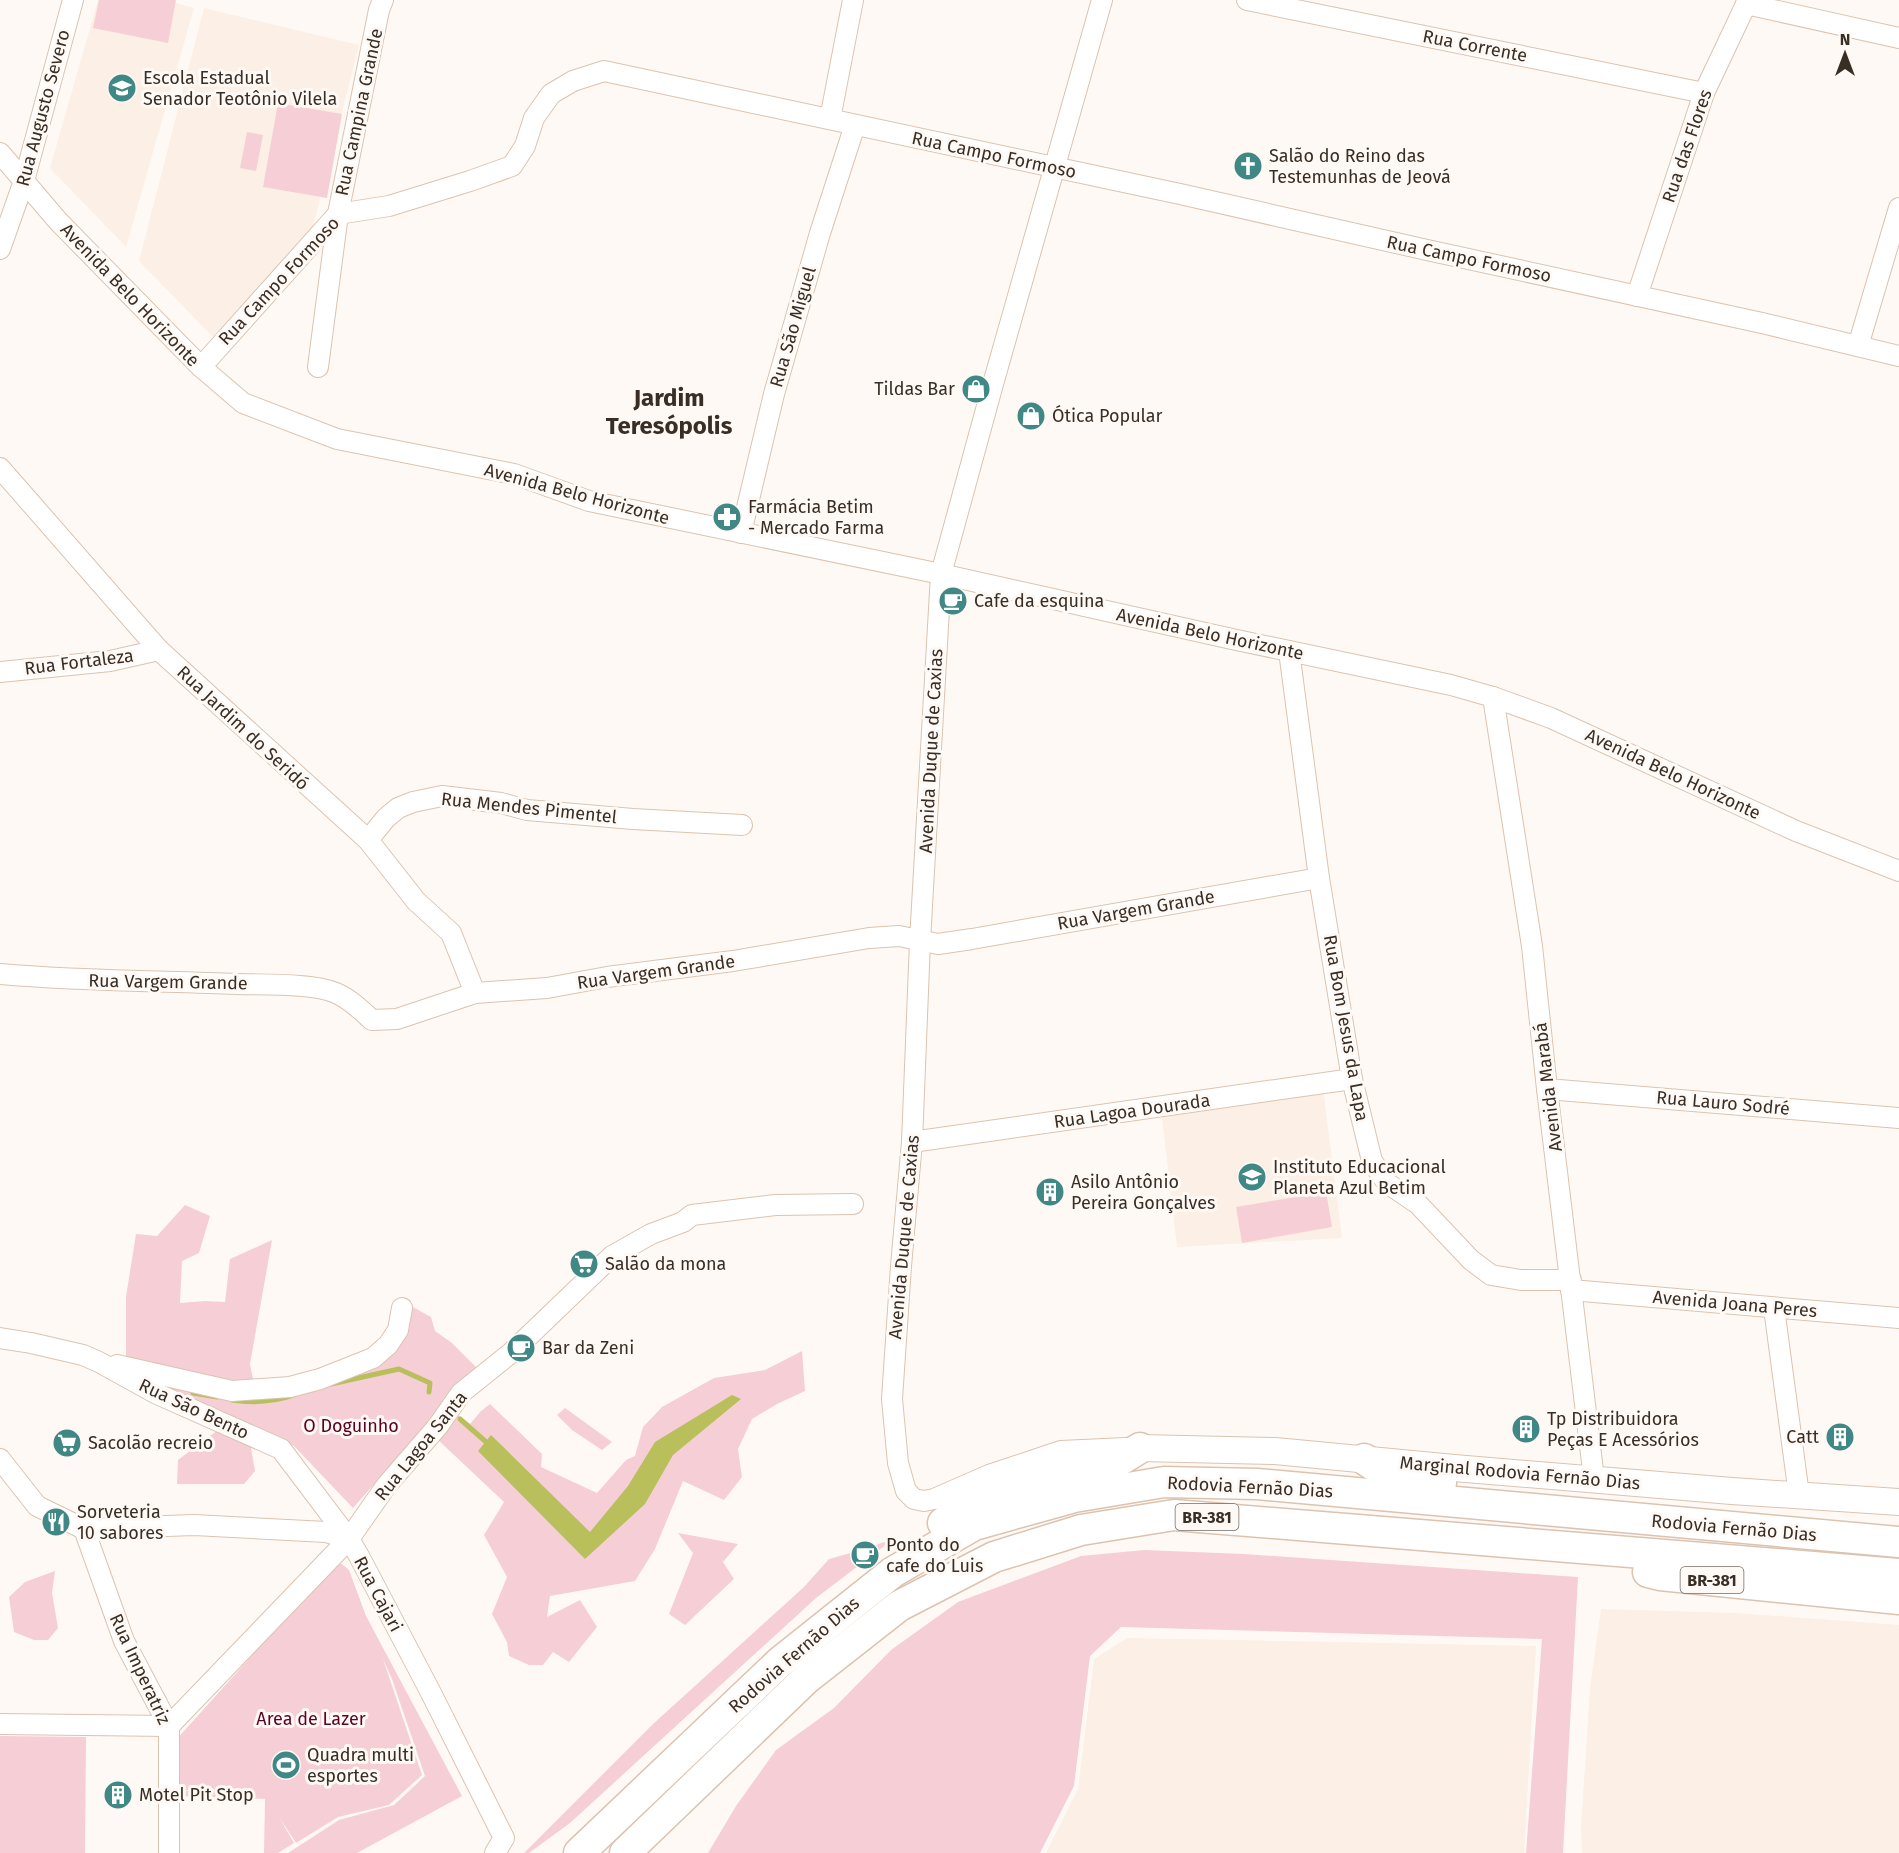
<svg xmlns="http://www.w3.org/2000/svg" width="1899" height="1853" font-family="'Fira Sans',sans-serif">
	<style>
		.built { fill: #fcefe5 }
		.green { fill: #f5cfd5 }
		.water { fill: #b8bf5b }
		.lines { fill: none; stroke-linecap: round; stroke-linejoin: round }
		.stream { stroke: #b8bf5b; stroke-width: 5 }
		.minor-casing { stroke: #dcc3b0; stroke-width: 22 }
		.major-casing { stroke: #dcc3b0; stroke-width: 28 }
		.highway-casing { stroke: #dcc3b0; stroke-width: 33 }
		.minor { stroke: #fff; stroke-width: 20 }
		.major { stroke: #fff; stroke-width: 26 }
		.highway { stroke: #fff; stroke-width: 30 }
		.labels { text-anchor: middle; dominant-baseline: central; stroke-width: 6; stroke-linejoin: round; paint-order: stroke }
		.shield { fill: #fff9f5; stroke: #746b64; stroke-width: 1.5 }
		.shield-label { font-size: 16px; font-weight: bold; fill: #382e26 }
		.street-label { font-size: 18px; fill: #382e26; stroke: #fff9f5 }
		.poi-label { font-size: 18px; fill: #382e26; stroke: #fff9f5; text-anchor: start }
		.park-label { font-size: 18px; fill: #5d0025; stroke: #fff9f5 }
		.district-label { font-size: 24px; font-weight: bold; fill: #382e26; stroke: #fff9f5 }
	</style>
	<rect width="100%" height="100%" fill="#fff9f5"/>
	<g class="built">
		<polygon points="98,0 165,0 194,8 126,247 50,168"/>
		<polygon points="204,8 359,45 312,230 215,339 139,261"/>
		<polygon points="1323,1088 1342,1238 1177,1247 1162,1117"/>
		<polygon points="1601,1609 1736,1613 1899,1625 1899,1853 1582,1853 1581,1828 1590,1688"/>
		<polygon points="1127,1638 1536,1646 1524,1853 1046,1853 1078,1789 1094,1659"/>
	</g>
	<g class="green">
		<polygon points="99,0 176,0 168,43 93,28"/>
		<polygon points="278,103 342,114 327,198 263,187"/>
		<polygon points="247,132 263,135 256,171 240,168"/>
		<polygon points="1326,1192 1332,1227 1242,1243 1236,1207"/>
		<polygon points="185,1205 210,1216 199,1253 182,1261 180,1303 205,1301 225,1302 230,1259 272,1240 250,1364 254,1384 267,1390 388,1345 402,1301 431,1317 435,1331 452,1343 477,1368 353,1508 294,1446 126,1375 126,1297 136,1234 157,1236"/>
		<polygon points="802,1351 805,1391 777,1404 752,1419 738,1449 742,1477 724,1500 683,1481 655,1549 635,1581 550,1596 547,1617 580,1600 597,1627 569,1662 553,1652 543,1665 529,1665 509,1656 507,1642 492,1614 507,1577 484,1535 504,1502 436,1438 454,1413 470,1424 481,1411 490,1404 542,1454 541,1467 597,1493 626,1460 635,1456 643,1427 662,1407 714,1378 765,1370"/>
		<polygon points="565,1408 612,1442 602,1450 572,1430 557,1415"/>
		<polygon points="218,1430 249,1436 255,1471 244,1484 177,1484 178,1460"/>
		<polygon points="678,1533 738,1544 723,1562 734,1579 685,1625 669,1614 693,1553"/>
		<polygon points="895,1538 816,1598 570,1823 529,1853 524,1853 653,1724 804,1587 829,1559 868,1548"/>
		<polygon points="1144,1550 1244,1554 1578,1577 1563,1853 1526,1853 1542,1639 1121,1627 1090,1656 1074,1786 1040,1853 708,1853 736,1806 776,1750 834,1708 891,1650 958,1602 1081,1556"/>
		<polygon points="335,1563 342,1564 349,1570 366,1616 462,1796 357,1853 288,1853 339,1820 394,1805 425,1776 392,1679 383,1659 422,1775 389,1805 338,1817 296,1843 279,1817 294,1843 278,1853 264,1853 265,1799 180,1796 180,1791 208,1791 174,1790 175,1741"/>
		<polygon points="55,1571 52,1593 58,1628 48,1640 34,1640 14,1632 9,1597 25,1582"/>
		<polygon points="0,1736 86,1737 85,1853 0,1853"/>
	</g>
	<polygon class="water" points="732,1395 741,1399 673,1455 645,1504 585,1559 478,1451 491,1435 590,1532 628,1486 655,1442"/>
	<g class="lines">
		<g class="stream">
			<polyline points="331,1384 399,1369 430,1383 429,1392"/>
			<polyline points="193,1393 217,1397"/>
			<path d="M232 1400C252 1403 274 1402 294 1395"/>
			<polyline points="460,1419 485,1441"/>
		</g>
		<g class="minor-casing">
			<g id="minor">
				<polyline points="1102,0 993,384 941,574 920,941 912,1142 901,1266 892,1399 898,1463 906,1491 914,1499 924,1501 934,1499 989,1475 1061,1451 1126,1448"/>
				<polyline points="1247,0 1704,93"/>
				<polyline points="1746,4 1899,38"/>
				<polyline points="830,119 853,0"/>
				<polyline points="0,153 58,221 201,367 243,403 337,439 514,474 589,501 637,511 941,574 1232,639 1451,685 1493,697 1551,718 1796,831 1899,871"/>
				<polyline points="0,249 24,181 73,0"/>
				<polyline points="1637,296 1704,93 1748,0"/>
				<polyline points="1858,346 1899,208"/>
				<polyline points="201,367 338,214 389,206 470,181 512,166 525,146 534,118 551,94 573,81 604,71 1180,194 1427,250 1762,323 1899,356"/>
				<polyline points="318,367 338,214 379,10 383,0"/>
				<polyline points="0,468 159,650 368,840 416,901 451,933 475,993"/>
				<polyline points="741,533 774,394 820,233 855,125"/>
				<polyline points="1289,651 1319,878 1352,1079 1372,1161 1387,1183 1418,1204 1471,1260 1491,1275 1521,1280 1571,1280"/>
				<polyline points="0,672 110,661 159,650"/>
				<polyline points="1493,697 1532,946 1547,1089 1594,1479"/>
				<polyline points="368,840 386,818 398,808 413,802 442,796 501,803 527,810 633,819 742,825"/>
				<path d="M0 974C79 981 158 981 237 984 262 985 314 983 336 993 350 999 361 1010 372 1020L397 1019 475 993 547 988 607 977 733 961 869 938 899 936 938 944 972 939 1319 878"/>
				<polyline points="1547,1089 1899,1118"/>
				<polyline points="912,1142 1352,1079"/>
				<polyline points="1571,1290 1899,1318"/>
				<polyline points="1774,1308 1799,1495"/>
				<polyline points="0,1338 31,1343 83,1355 99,1362 155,1393 281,1449 349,1539 359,1556 430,1691 504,1838 495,1853"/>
				<polyline points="117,1365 232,1391 290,1387 320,1379 373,1358 388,1345 398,1330 402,1308"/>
				<polyline points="0,1459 37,1506 84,1529 124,1641 169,1726 169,1853"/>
				<polyline points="84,1529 194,1525 326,1532 349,1539"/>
				<polyline points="0,1724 169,1726"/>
				<polyline points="169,1726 349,1539 386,1486 438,1426 461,1393 512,1352 612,1256 651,1234 683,1222 692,1215 775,1205 853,1204"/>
			</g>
		</g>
		<g class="major-casing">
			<polyline id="major" points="1140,1448 1275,1451 1454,1468 1732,1491 1899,1502"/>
		</g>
		<g class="highway-casing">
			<g id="highway">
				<polyline points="1364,1459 1389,1475 1441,1483"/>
				<polyline points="943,1523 951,1517 985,1499 1122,1459 1140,1448"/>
				<polyline points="1648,1572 1660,1575 1899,1599"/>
				<polyline points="579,1853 780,1662 893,1572 974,1525 1074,1497 1164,1482 1257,1484 1899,1542"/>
				<polyline points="625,1853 806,1679 899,1606 994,1557 1081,1530 1174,1515 1899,1574"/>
			</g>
		</g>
		<use href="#minor" class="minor"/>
		<use href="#major" class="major"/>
		<use href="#highway" class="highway"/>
	</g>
	<defs>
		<g id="school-disc" transform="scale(1.5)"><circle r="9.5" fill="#408885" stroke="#fff9f5"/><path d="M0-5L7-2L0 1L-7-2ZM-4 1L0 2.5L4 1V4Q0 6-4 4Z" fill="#fff"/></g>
		<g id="church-disc" transform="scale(1.5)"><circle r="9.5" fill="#408885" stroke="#fff9f5"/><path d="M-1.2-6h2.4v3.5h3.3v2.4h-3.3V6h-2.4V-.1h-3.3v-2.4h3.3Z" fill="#fff"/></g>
		<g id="shop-disc" transform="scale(1.5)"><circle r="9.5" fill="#408885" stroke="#fff9f5"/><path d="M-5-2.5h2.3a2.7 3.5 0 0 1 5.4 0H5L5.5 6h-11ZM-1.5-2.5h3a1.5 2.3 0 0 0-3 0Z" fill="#fff"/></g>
		<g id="pharmacy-disc" transform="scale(1.5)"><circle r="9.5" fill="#408885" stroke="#fff9f5"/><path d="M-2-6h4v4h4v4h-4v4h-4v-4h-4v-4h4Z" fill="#fff"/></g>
		<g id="cafe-disc" transform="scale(1.5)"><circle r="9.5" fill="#408885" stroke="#fff9f5"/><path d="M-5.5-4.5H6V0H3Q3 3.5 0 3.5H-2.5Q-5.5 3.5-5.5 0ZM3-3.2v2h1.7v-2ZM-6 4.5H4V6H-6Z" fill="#fff"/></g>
		<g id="building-disc" transform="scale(1.5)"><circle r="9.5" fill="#408885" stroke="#fff9f5"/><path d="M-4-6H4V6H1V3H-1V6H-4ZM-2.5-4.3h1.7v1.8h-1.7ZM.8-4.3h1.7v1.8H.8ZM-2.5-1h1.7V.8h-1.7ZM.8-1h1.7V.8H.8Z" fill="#fff"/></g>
		<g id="supermarket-disc" transform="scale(1.5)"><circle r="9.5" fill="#408885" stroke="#fff9f5"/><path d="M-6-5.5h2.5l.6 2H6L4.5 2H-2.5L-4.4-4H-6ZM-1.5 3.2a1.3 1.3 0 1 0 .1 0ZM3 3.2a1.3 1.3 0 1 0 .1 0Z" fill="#fff"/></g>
		<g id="restaurant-disc" transform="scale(1.5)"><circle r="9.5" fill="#408885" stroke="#fff9f5"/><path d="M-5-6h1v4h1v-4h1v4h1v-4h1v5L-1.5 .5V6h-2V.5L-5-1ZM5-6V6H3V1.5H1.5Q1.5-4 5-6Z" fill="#fff"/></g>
		<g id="stadium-disc" transform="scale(1.5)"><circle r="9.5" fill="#408885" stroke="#fff9f5"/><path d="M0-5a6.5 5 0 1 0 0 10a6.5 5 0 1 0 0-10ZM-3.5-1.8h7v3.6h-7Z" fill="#fff"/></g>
	</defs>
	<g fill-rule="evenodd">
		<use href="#school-disc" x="122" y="88"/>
		<use href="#church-disc" x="1248" y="166"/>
		<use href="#shop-disc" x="976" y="389"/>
		<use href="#shop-disc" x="1031" y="416"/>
		<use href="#pharmacy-disc" x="727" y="517"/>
		<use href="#cafe-disc" x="953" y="601"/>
		<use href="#school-disc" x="1252" y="1177"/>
		<use href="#building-disc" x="1050" y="1192"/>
		<use href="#supermarket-disc" x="584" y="1264"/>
		<use href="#cafe-disc" x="521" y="1348"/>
		<use href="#building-disc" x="1526" y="1429"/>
		<use href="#building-disc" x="1840" y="1437"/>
		<use href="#supermarket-disc" x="67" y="1443"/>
		<use href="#restaurant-disc" x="56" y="1522"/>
		<use href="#cafe-disc" x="865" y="1555"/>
		<use href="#stadium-disc" x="286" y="1765"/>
		<use href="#building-disc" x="118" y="1795"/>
	</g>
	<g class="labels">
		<g class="shield">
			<rect x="1175.5" y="1504" width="63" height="26" rx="4.5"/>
			<rect x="1680.5" y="1567" width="63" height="26" rx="4.5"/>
		</g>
		<g class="shield-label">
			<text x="1207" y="1517">BR-381</text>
			<text x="1712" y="1580">BR-381</text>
		</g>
		<g class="street-label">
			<text transform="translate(1475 46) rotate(11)">Rua Corrente</text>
			<text transform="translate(43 108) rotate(-75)">Rua Augusto Severo</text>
			<text transform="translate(359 112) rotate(-78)">Rua Campina Grande</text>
			<text transform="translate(1687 146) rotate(-71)">Rua das Flores</text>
			<text transform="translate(994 155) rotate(12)">Rua Campo Formoso</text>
			<text transform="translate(1469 259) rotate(12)">Rua Campo Formoso</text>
			<text transform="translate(279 281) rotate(-47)">Rua Campo Formoso</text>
			<text transform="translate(130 295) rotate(46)">Avenida Belo Horizonte</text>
			<text transform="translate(793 327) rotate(-74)">Rua São Miguel</text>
			<text transform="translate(577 494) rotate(15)">Avenida Belo Horizonte</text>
			<text transform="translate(1210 634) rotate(12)">Avenida Belo Horizonte</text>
			<text transform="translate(79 662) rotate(-7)">Rua Fortaleza</text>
			<text transform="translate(243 728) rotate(43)">Rua Jardim do Seridó</text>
			<text transform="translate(931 751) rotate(-87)">Avenida Duque de Caxias</text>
			<text transform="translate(1673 774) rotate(25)">Avenida Belo Horizonte</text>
			<text transform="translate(529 808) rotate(6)">Rua Mendes Pimentel</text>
			<text transform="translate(1136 910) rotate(-10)">Rua Vargem Grande</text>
			<text transform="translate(656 972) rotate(-8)">Rua Vargem Grande</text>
			<text transform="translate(168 982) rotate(1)">Rua Vargem Grande</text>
			<text transform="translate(1346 1028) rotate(80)">Rua Bom Jesus da Lapa</text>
			<text transform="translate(1548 1087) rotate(-97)">Avenida Marabá</text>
			<text transform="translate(1723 1103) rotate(5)">Rua Lauro Sodré</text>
			<text transform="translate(1132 1111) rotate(-8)">Rua Lagoa Dourada</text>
			<text transform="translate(904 1237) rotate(-85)">Avenida Duque de Caxias</text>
			<text transform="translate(1735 1304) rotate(5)">Avenida Joana Peres</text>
			<text transform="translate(194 1409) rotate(25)">Rua São Bento</text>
			<text transform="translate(421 1446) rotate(-51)">Rua Lagoa Santa</text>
			<text transform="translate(1520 1473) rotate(5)">Marginal Rodovia Fernão Dias</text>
			<text transform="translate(1250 1487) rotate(3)">Rodovia Fernão Dias</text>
			<text transform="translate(1734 1528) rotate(5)">Rodovia Fernão Dias</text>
			<text transform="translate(378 1594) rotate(62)">Rua Cajari</text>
			<text transform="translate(794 1655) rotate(-41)">Rodovia Fernão Dias</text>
			<text transform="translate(140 1669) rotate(65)">Rua Imperatriz</text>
		</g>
		<g class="poi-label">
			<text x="143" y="78">Escola Estadual<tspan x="143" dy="21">Senador Teotônio Vilela</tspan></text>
			<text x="1269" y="156">Salão do Reino das<tspan x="1269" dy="21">Testemunhas de Jeová</tspan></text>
			<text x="955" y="389" text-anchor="end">Tildas Bar</text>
			<text x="1052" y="416">Ótica Popular</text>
			<text x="748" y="507">Farmácia Betim<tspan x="748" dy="21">- Mercado Farma</tspan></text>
			<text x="974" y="601">Cafe da esquina</text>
			<text x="1273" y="1167">Instituto Educacional<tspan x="1273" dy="21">Planeta Azul Betim</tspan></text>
			<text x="1071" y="1182">Asilo Antônio<tspan x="1071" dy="21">Pereira Gonçalves</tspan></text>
			<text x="605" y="1264">Salão da mona</text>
			<text x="542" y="1348">Bar da Zeni</text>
			<text x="1547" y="1419">Tp Distribuidora<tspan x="1547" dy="21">Peças E Acessórios</tspan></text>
			<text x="1819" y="1437" text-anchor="end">Catt</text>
			<text x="88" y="1443">Sacolão recreio</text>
			<text x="77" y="1512">Sorveteria<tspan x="77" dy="21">10 sabores</tspan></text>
			<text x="886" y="1545">Ponto do<tspan x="886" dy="21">cafe do Luis</tspan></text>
			<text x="307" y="1755">Quadra multi<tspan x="307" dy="21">esportes</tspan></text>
			<text x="139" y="1795">Motel Pit Stop</text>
		</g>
		<g class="park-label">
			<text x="351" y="1426">O Doguinho</text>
			<text x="311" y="1719">Area de Lazer</text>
		</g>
		<g class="district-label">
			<text x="669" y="398">Jardim<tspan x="669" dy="28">Teresópolis</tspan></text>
		</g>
	</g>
	<g transform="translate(1845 54)" stroke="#fff9f5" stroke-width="4.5" paint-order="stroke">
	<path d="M0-4.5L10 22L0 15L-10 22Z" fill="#382e26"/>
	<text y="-9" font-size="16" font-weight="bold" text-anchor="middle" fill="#382e26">N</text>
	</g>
</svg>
